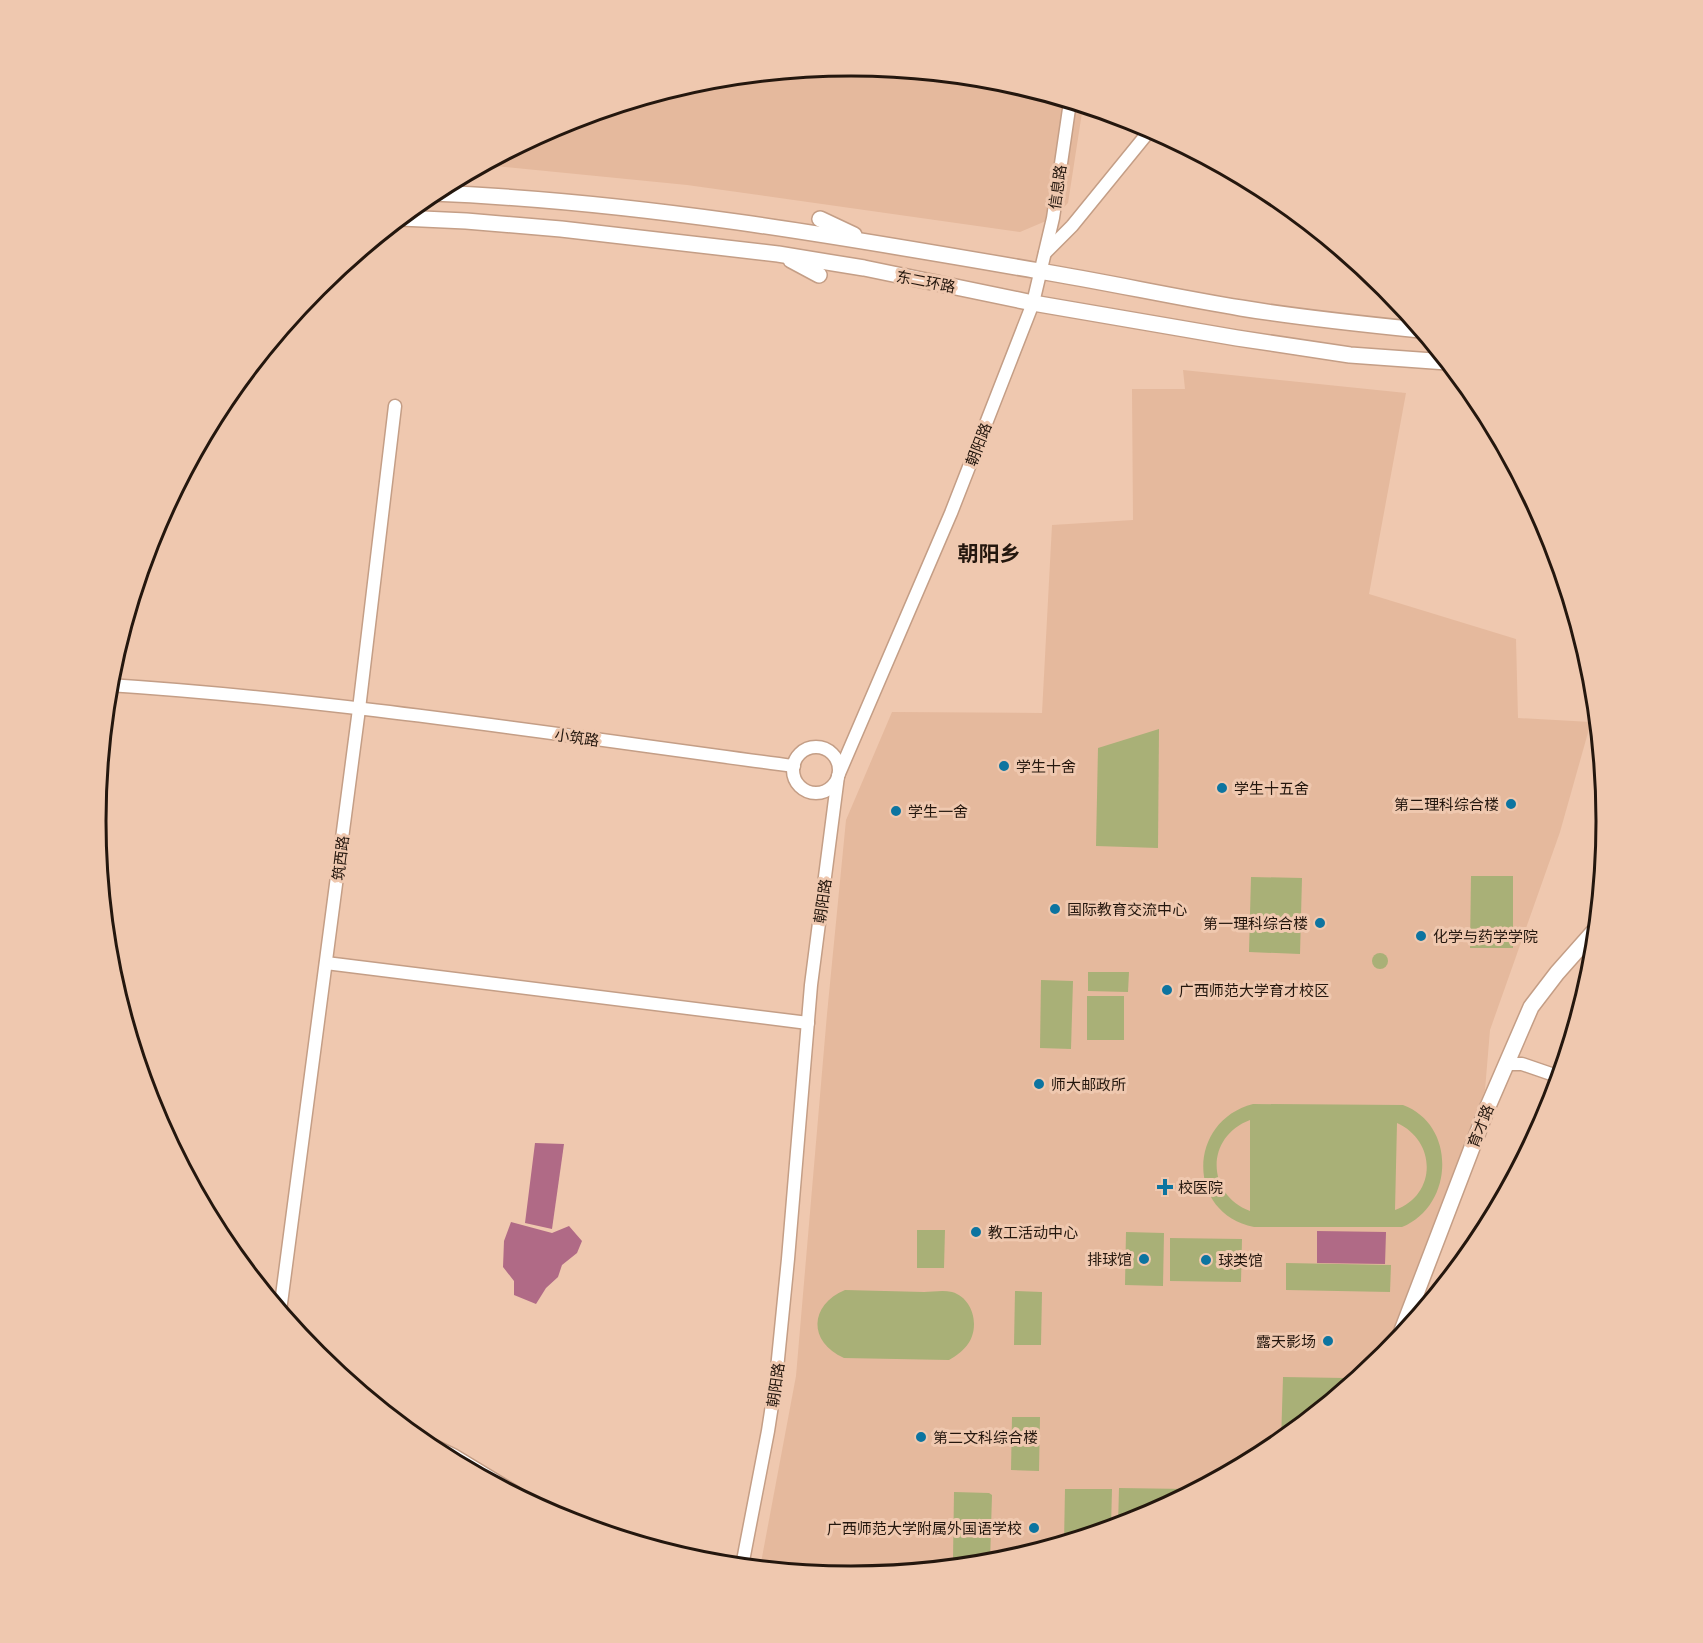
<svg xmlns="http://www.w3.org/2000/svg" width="1703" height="1643" font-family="Lato,'Noto Sans SC',sans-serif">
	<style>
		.built { fill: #e5b99d }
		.green { fill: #a9b077; fill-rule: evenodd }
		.water { fill: #b06a86 }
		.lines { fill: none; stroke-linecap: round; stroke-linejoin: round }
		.minor-casing { stroke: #c49e86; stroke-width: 15 }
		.major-casing { stroke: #c49e86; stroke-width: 18 }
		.minor { stroke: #fff; stroke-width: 12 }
		.major { stroke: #fff; stroke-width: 15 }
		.poi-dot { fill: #0c74a0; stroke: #efc8af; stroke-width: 2 }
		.labels { text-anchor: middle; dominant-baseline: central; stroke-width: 6; stroke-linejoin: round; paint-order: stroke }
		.street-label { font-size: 15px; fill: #24170e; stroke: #efc8af }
		.poi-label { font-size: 15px; fill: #24170e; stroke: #efc8af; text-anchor: start }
		.district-label { font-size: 21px; font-weight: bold; fill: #24170e; stroke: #efc8af }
		.rim { fill: none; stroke: #24170e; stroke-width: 3 }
	</style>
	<rect width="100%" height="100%" fill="#efc8af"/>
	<g class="built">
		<polygon points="852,66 999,81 1083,106 1068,203 1053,218 1020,232 687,185 486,165 563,123 704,80"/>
		<polygon points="1183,370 1406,393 1369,594 1516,639 1518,718 1591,722 1560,832 1490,1030 1485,1090 1382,1358 1271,1450 1140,1520 999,1563 851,1577 760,1568 796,1376 827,1014 846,820 892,712 1042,713 1052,525 1133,520 1132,389 1185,389"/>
	</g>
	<g class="green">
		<polygon points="1159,729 1158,848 1096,846 1098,748"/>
		<polygon points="1471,876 1513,876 1513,948 1470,948"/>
		<polygon points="1251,877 1302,878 1300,954 1249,952"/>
		<circle cx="1380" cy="961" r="8"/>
		<polygon points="1088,972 1129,972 1128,992 1088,991"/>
		<polygon points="1041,980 1073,981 1071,1049 1040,1048"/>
		<rect x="1087" y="996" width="37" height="44"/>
		<path d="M1253 1104 1403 1105C1457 1125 1454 1206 1402 1227H1254C1186 1213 1187 1121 1253 1104ZM1250 1120V1211C1206 1194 1205 1137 1250 1120ZM1397 1123C1437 1141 1437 1195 1395 1210Z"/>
		<polygon points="917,1230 945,1230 944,1268 917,1268"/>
		<polygon points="1126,1232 1164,1233 1163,1286 1125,1285"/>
		<polygon points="1170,1238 1242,1239 1241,1282 1170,1281"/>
		<polygon points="1286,1263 1391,1265 1390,1292 1286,1290"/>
		<path d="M845 1290C871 1291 898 1291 924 1292 932 1292 943 1290 952 1292 966 1296 974 1310 974 1324 974 1342 963 1352 949 1360L844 1358C808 1342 809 1305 845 1290Z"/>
		<polygon points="1015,1291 1042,1292 1041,1345 1014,1345"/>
		<polygon points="1283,1377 1345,1378 1345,1389 1281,1441"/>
		<polygon points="1012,1417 1040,1417 1039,1471 1011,1470"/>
		<polygon points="1119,1488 1188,1489 1188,1494 1140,1520 1118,1526"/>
		<polygon points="1065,1489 1112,1489 1111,1528 1064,1543"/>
		<polygon points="954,1492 989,1493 992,1495 990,1563 955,1567 953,1560"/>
	</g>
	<g class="water">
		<polygon points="535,1143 564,1144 552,1229 525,1223"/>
		<polygon points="511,1222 552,1233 569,1226 582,1241 577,1253 562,1265 558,1277 546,1288 536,1304 514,1295 514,1281 503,1267 504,1241"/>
		<polygon points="1317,1231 1386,1232 1385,1264 1317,1263"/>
	</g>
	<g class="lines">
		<g class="minor-casing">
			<g id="minor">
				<polyline points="1045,253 1072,226 1151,129"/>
				<path d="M109 685C339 700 566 736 794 766"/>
				<circle cx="816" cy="770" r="23"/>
				<polyline points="326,963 808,1023"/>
				<polyline points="1506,1064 1522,1064 1560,1077"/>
				<polyline points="280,1311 359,709 395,406"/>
				<polyline points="742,1566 768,1431 776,1379 788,1259 811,985 838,776 951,513 1033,303 1053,218 1070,102"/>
			</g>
		</g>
		<g class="major-casing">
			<g id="major">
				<path d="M432 193C636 201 838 236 1039 271 1106 282 1174 297 1241 308 1301 318 1361 324 1420 330"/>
				<polyline points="401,218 466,221 561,229 778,254 864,268 1033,303 1237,338 1350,355 1447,362"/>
				<polyline points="820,219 854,235"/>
				<polyline points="791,260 819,275"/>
				<polyline points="1398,1341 1486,1111 1531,1007 1557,973 1596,929"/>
				<polyline points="421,1441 452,1456 515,1494"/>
			</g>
		</g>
		<use href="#minor" class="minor"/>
		<use href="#major" class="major"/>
	</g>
	<g class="poi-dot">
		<circle cx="1004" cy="766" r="6"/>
		<circle cx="1222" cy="788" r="6"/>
		<circle cx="1511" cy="804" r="6"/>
		<circle cx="896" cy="811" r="6"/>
		<circle cx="1055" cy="909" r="6"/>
		<circle cx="1320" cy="923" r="6"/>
		<circle cx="1421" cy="936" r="6"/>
		<circle cx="1167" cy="990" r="6"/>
		<circle cx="1039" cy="1084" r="6"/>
		<path d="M1162 1178h6v6h6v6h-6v6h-6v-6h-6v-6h6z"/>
		<circle cx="976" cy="1232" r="6"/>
		<circle cx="1144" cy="1259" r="6"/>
		<circle cx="1206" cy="1260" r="6"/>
		<circle cx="1328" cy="1341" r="6"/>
		<circle cx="921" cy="1437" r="6"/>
		<circle cx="1034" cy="1528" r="6"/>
	</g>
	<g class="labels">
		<g class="street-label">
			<text transform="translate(1057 187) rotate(-82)">信息路</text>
			<text transform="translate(926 281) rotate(11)">东二环路</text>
			<text transform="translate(978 444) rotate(-69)">朝阳路</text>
			<text transform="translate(577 737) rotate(8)">小筑路</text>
			<text transform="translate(340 858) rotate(-83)">筑西路</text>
			<text transform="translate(822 901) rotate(-82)">朝阳路</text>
			<text transform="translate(1480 1126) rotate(-68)">育才路</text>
			<text transform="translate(775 1385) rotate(-82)">朝阳路</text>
		</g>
		<g class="poi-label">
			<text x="1016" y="766">学生十舍</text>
			<text x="1234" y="788">学生十五舍</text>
			<text x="1499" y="804" text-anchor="end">第二理科综合楼</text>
			<text x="908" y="811">学生一舍</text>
			<text x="1067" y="909">国际教育交流中心</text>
			<text x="1308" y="923" text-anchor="end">第一理科综合楼</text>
			<text x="1433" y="936">化学与药学学院</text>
			<text x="1179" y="990">广西师范大学育才校区</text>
			<text x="1051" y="1084">师大邮政所</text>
			<text x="1178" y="1187">校医院</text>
			<text x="988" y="1232">教工活动中心</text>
			<text x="1132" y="1259" text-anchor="end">排球馆</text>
			<text x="1218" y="1260">球类馆</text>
			<text x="1316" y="1341" text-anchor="end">露天影场</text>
			<text x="933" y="1437">第二文科综合楼</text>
			<text x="1022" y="1528" text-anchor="end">广西师范大学附属外国语学校</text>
		</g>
		<g class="district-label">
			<text x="989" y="552">朝阳乡</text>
		</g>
	</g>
	<path d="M0 0H1703V1643H0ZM106 821a745 745 0 1 1 1490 0a745 745 0 1 1-1490 0Z" fill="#efc8af" fill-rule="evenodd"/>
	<path class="rim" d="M106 821a745 745 0 1 1 1490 0a745 745 0 1 1-1490 0Z"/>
</svg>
